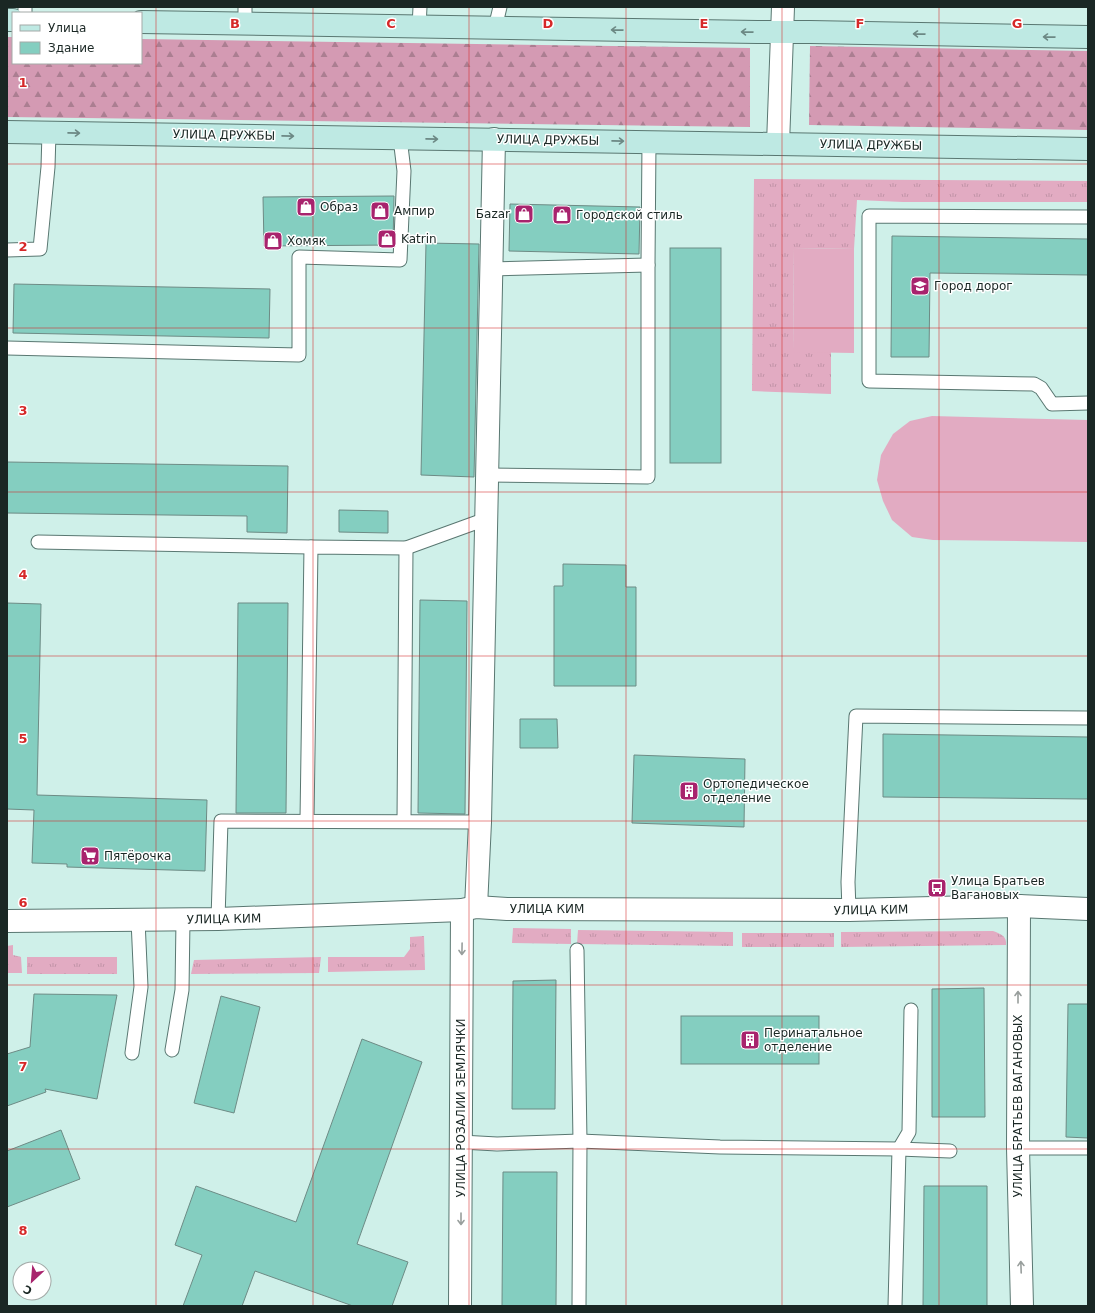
<svg xmlns="http://www.w3.org/2000/svg" width="1095" height="1313" font-family="'DejaVu Sans',sans-serif">
	<style>
		.grass { fill: url(#grass-tufts) }
		.forest { fill: url(#forest-firs) }
		.garden { fill: #e2abc2 }
		.building { fill: #84cec0; stroke: #6d8b85 }
		.lines { fill: none; stroke-linecap: round; stroke-linejoin: round }
		.service-casing { stroke: #597771; stroke-width: 15 }
		.minor-casing { stroke: #597771; stroke-width: 24 }
		.tertiary-casing { stroke: #597771; stroke-width: 24 }
		.secondary-casing { stroke: #597771; stroke-width: 24 }
		.service { stroke: #fff; stroke-width: 13 }
		.minor { stroke: #fff; stroke-width: 22 }
		.tertiary { stroke: #fff; stroke-width: 22 }
		.secondary { stroke: #bee9e3; stroke-width: 22 }
		.oneway { stroke: #6c8884 }
		.oneway2 { stroke: #989e9c }
		.grid { fill: none; stroke: #d62828; stroke-width: 1; stroke-opacity: 0.55 }
		.labels { text-anchor: middle; dominant-baseline: central; stroke-width: 3; stroke-linejoin: round; paint-order: stroke }
		.street-label { font-size: 12px; fill: #1a2724; stroke: #fff }
		.poi-label { font-size: 12px; fill: #1a2724; stroke: #fff; text-anchor: start }
		.grid-label { font-size: 13px; text-anchor: middle; font-weight: bold; fill: #d62828; stroke: #fff; stroke-width: 3; stroke-linejoin: round; paint-order: stroke }
	</style>
	<defs>
		<pattern id="grass-tufts" width="24" height="20" patternUnits="userSpaceOnUse"><rect width="24" height="20" fill="#e2abc2"/><path d="M3 7l-1-3M5 7V3M7 7l1-3M15 17l-1-3M17 17v-4M19 17l1-3" fill="none" stroke="#c193a7"/></pattern>
		<pattern id="forest-firs" width="22" height="20" patternUnits="userSpaceOnUse"><rect width="22" height="20" fill="#d49ab3"/><path d="M5 1l3.5 6h-7zM16 11l3.5 6h-7z" fill="#ab7e91"/></pattern>
	</defs>
	<rect width="100%" height="100%" fill="#cff0e9"/>
	<g class="grass">
		<polygon points="754,179 1088,181 1088,202 903,202 857,200 854,249 794,248 793,352 831,352 831,394 752,391"/>
		<polygon points="513,928 571,929 571,944 512,943"/>
		<polygon points="578,930 733,932 733,946 577,944"/>
		<path d="M993 931C1001 934 1007 936 1006 945L841 947V932Z"/>
		<rect x="742" y="933" width="92" height="14"/>
		<polygon points="424,936 425,970 328,972 328,957 404,957 410,949 410,937"/>
		<polygon points="13,945 13,955 21,957 22,973 7,973 7,946"/>
		<rect x="27" y="957" width="90" height="17"/>
		<polygon points="321,957 319,973 191,974 194,960"/>
	</g>
	<g class="forest">
		<polygon points="7,37 13,37 13,63 141,63 141,39 750,48 750,127 7,117"/>
		<polygon points="810,46 1088,51 1088,130 809,125"/>
	</g>
	<g class="garden">
		<polygon points="794,248 854,249 854,353 793,352"/>
		<polygon points="932,416 1088,420 1088,542 933,540 912,537 892,520 883,501 877,480 881,455 893,434 910,421"/>
	</g>
	<g class="building">
		<polygon points="394,196 393,245 264,246 263,197"/>
		<polygon points="510,204 640,207 639,254 509,251"/>
		<polygon points="892,236 1088,239 1088,275 930,273 929,357 891,357"/>
		<polygon points="426,243 479,244 474,477 421,475"/>
		<rect x="670" y="248" width="51" height="215"/>
		<polygon points="14,284 270,289 269,338 13,333"/>
		<polygon points="7,462 288,466 287,533 247,532 247,516 7,513"/>
		<polygon points="339,510 388,511 388,533 339,532"/>
		<polygon points="563,564 626,565 626,587 636,587 636,686 554,686 554,586 563,586"/>
		<polygon points="420,600 467,601 465,814 418,813"/>
		<polygon points="7,603 41,604 37,795 207,800 205,871 67,867 67,864 32,863 34,810 7,809"/>
		<polygon points="238,603 288,603 286,813 236,813"/>
		<polygon points="520,719 557,719 558,748 520,748"/>
		<polygon points="883,734 1088,737 1088,799 883,797"/>
		<polygon points="634,755 745,759 744,827 632,823"/>
		<polygon points="556,980 555,1109 512,1109 513,981"/>
		<polygon points="984,988 985,1117 932,1117 932,989"/>
		<polygon points="34,994 117,995 97,1099 45,1089 46,1092 7,1106 7,1054 30,1047"/>
		<polygon points="221,996 260,1007 234,1113 194,1103"/>
		<polygon points="1068,1004 1088,1004 1088,1138 1066,1137"/>
		<rect x="681" y="1016" width="138" height="48"/>
		<polygon points="362,1039 422,1062 357,1244 408,1262 392,1306 353,1306 255,1271 242,1306 183,1306 202,1255 175,1245 196,1186 296,1222"/>
		<polygon points="61,1130 80,1179 7,1207 7,1151"/>
		<polygon points="503,1172 557,1172 556,1306 502,1306"/>
		<polygon points="924,1186 987,1186 987,1306 923,1306"/>
	</g>
	<g class="lines">
		<g class="service-casing">
			<g id="service">
				<polyline points="25,7 25,13"/>
				<polyline points="245,24 245,7"/>
				<polyline points="419,27 420,7"/>
				<polyline points="495,28 500,7"/>
				<polyline points="1088,217 869,216 869,381 1034,384 1041,388 1052,404 1088,403"/>
				<polyline points="7,250 40,249 48,167 49,133"/>
				<polyline points="491,269 648,265"/>
				<polyline points="7,348 299,355 299,257 400,260 404,171 400,138"/>
				<polyline points="487,475 648,477 648,265 649,142"/>
				<polyline points="38,542 311,547"/>
				<polyline points="307,820 311,547 406,548 486,519"/>
				<polyline points="404,821 406,548"/>
				<polyline points="849,910 848,882 856,716 1088,718"/>
				<polyline points="218,919 221,821 480,822"/>
				<polyline points="577,950 580,1141 579,1306"/>
				<polyline points="172,1050 182,990 183,920"/>
				<polyline points="132,1053 141,987 138,920"/>
				<polyline points="461,1142 497,1144 580,1141 720,1147 899,1149 950,1151"/>
				<polyline points="1018,1148 1088,1148"/>
				<polyline points="895,1306 899,1149 909,1132 911,1010"/>
			</g>
		</g>
		<g class="minor-casing">
			<g id="minor">
				<polyline points="778,144 783,7"/>
				<polyline points="1019,906 1018,1148 1022,1306"/>
				<polyline points="476,907 480,822 494,139"/>
				<polyline points="460,1306 462,910"/>
			</g>
		</g>
		<g class="tertiary-casing">
			<polyline id="tertiary" points="7,921 218,919 462,910 476,907 507,909 849,910 1019,906 1088,909"/>
		</g>
		<g class="secondary-casing">
			<g id="secondary">
				<polyline points="7,20 13,20"/>
				<polyline points="141,22 757,32 810,32 1088,37"/>
				<polyline points="7,132 1088,149"/>
			</g>
		</g>
		<use href="#service" class="service"/>
		<use href="#minor" class="minor"/>
		<use href="#tertiary" class="tertiary"/>
		<use href="#secondary" class="secondary"/>
	</g>
	<defs><path id="oneway-shaft" d="M-6 0H5M1.5-3L5.5 0L1.5 3" fill="none" stroke-width="1.6" stroke-linecap="round" stroke-linejoin="round"/></defs>
	<g class="oneway">
		<use href="#oneway-shaft" transform="translate(617 30) rotate(-179)"/>
		<use href="#oneway-shaft" transform="translate(747 32) rotate(-179)"/>
		<use href="#oneway-shaft" transform="translate(919 34) rotate(-179)"/>
		<use href="#oneway-shaft" transform="translate(1049 37) rotate(-179)"/>
		<use href="#oneway-shaft" transform="translate(74 133) rotate(1)"/>
		<use href="#oneway-shaft" transform="translate(288 136) rotate(1)"/>
		<use href="#oneway-shaft" transform="translate(432 139) rotate(1)"/>
		<use href="#oneway-shaft" transform="translate(618 141) rotate(1)"/>
	</g>
	<g class="oneway2">
		<use href="#oneway-shaft" transform="translate(462 949) rotate(91)"/>
		<use href="#oneway-shaft" transform="translate(1018 997) rotate(-90)"/>
		<use href="#oneway-shaft" transform="translate(461 1219) rotate(90)"/>
		<use href="#oneway-shaft" transform="translate(1021 1267) rotate(-92)"/>
	</g>
	<path class="grid" d="M156 7V1306M313 7V1306M469 7V1306M626 7V1306M782 7V1306M939 7V1306M7 164H1088M7 328H1088M7 492H1088M7 656H1088M7 821H1088M7 985H1088M7 1149H1088"/>
	<defs>
		<g id="shop-square" transform="scale(1)"><rect x="-9" y="-9" width="18" height="18" rx="4" fill="#a8236d" stroke="#fff"/><path d="M-5-2.5h2.3a2.7 3.5 0 0 1 5.4 0H5L5.5 6h-11ZM-1.5-2.5h3a1.5 2.3 0 0 0-3 0Z" fill="#fff"/></g>
		<g id="school-square" transform="scale(1)"><rect x="-9" y="-9" width="18" height="18" rx="4" fill="#a8236d" stroke="#fff"/><path d="M0-5L7-2L0 1L-7-2ZM-4 1L0 2.5L4 1V4Q0 6-4 4Z" fill="#fff"/></g>
		<g id="building-square" transform="scale(1)"><rect x="-9" y="-9" width="18" height="18" rx="4" fill="#a8236d" stroke="#fff"/><path d="M-4-6H4V6H1V3H-1V6H-4ZM-2.5-4.3h1.7v1.8h-1.7ZM.8-4.3h1.7v1.8H.8ZM-2.5-1h1.7V.8h-1.7ZM.8-1h1.7V.8H.8Z" fill="#fff"/></g>
		<g id="supermarket-square" transform="scale(1)"><rect x="-9" y="-9" width="18" height="18" rx="4" fill="#a8236d" stroke="#fff"/><path d="M-6-5.5h2.5l.6 2H6L4.5 2H-2.5L-4.4-4H-6ZM-1.5 3.2a1.3 1.3 0 1 0 .1 0ZM3 3.2a1.3 1.3 0 1 0 .1 0Z" fill="#fff"/></g>
		<g id="bus-square" transform="scale(1)"><rect x="-9" y="-9" width="18" height="18" rx="4" fill="#a8236d" stroke="#fff"/><path d="M-5-6H5V4H4V6H2V4H-2V6H-4V4H-5ZM-3.5-4V0h7V-4ZM-3.5 1.2v1.5H-2V1.2ZM2 1.2v1.5H3.5V1.2Z" fill="#fff"/></g>
	</defs>
	<g fill-rule="evenodd">
		<use href="#shop-square" x="306" y="207"/>
		<use href="#shop-square" x="380" y="211"/>
		<use href="#shop-square" x="524" y="214"/>
		<use href="#shop-square" x="562" y="215"/>
		<use href="#shop-square" x="387" y="239"/>
		<use href="#shop-square" x="273" y="241"/>
		<use href="#school-square" x="920" y="286"/>
		<use href="#building-square" x="689" y="791"/>
		<use href="#supermarket-square" x="90" y="856"/>
		<use href="#bus-square" x="937" y="888"/>
		<use href="#building-square" x="750" y="1040"/>
	</g>
	<g class="labels">
		<g class="street-label">
			<text transform="translate(224 135) rotate(1)">УЛИЦА ДРУЖБЫ</text>
			<text transform="translate(548 140) rotate(1)">УЛИЦА ДРУЖБЫ</text>
			<text transform="translate(871 145) rotate(1)">УЛИЦА ДРУЖБЫ</text>
			<text x="547" y="909">УЛИЦА КИМ</text>
			<text transform="translate(871 910) rotate(-1)">УЛИЦА КИМ</text>
			<text transform="translate(224 919) rotate(-1)">УЛИЦА КИМ</text>
			<text transform="translate(1018 1106) rotate(-90)">УЛИЦА БРАТЬЕВ ВАГАНОВЫХ</text>
			<text transform="translate(461 1108) rotate(-90)">УЛИЦА РОЗАЛИИ ЗЕМЛЯЧКИ</text>
		</g>
		<g class="poi-label">
			<text x="320" y="207">Образ</text>
			<text x="394" y="211">Ампир</text>
			<text x="510" y="214" text-anchor="end">Бazar</text>
			<text x="576" y="215">Городской стиль</text>
			<text x="401" y="239">Katrin</text>
			<text x="287" y="241">Хомяк</text>
			<text x="934" y="286">Город дорог</text>
			<text x="703" y="784">Ортопедическое<tspan x="703" dy="14">отделение</tspan></text>
			<text x="104" y="856">Пятёрочка</text>
			<text x="951" y="881">Улица Братьев<tspan x="951" dy="14">Вагановых</tspan></text>
			<text x="764" y="1033">Перинатальное<tspan x="764" dy="14">отделение</tspan></text>
		</g>
	</g>
	<g class="grid-label">
		<text x="235" y="28">B</text>
		<text x="391" y="28">C</text>
		<text x="548" y="28">D</text>
		<text x="704" y="28">E</text>
		<text x="860" y="28">F</text>
		<text x="1017" y="28">G</text>
		<text x="23" y="87">1</text>
		<text x="23" y="251">2</text>
		<text x="23" y="415">3</text>
		<text x="23" y="579">4</text>
		<text x="23" y="743">5</text>
		<text x="23" y="907">6</text>
		<text x="23" y="1071">7</text>
		<text x="23" y="1235">8</text>
	</g>
	<rect width="1095" height="1313" fill="none" stroke="#1a2724" stroke-width="16"/>
	<rect x="12" y="12" width="130" height="52" fill="#ffffff" stroke="#a3a9a7"/>
	<rect x="20" y="25" width="20" height="6" fill="#bee9e3" stroke="#a3a9a7"/>
	<text x="48" y="32" font-size="12" fill="#1a2724">Улица</text>
	<rect x="20" y="42" width="20" height="12" fill="#84cec0" stroke="#a3a9a7"/>
	<text x="48" y="52" font-size="12" fill="#1a2724">Здание</text>
	<g transform="translate(32 1281) rotate(206)"><circle r="19" fill="#ffffff" stroke="#a3a9a7"/>
	<path d="M0-3L7 15L0 10L-7 15Z" fill="#a8236d"/>
	<text y="-6" font-size="11" font-weight="bold" text-anchor="middle" fill="#1a2724">С</text>
	</g>
</svg>
